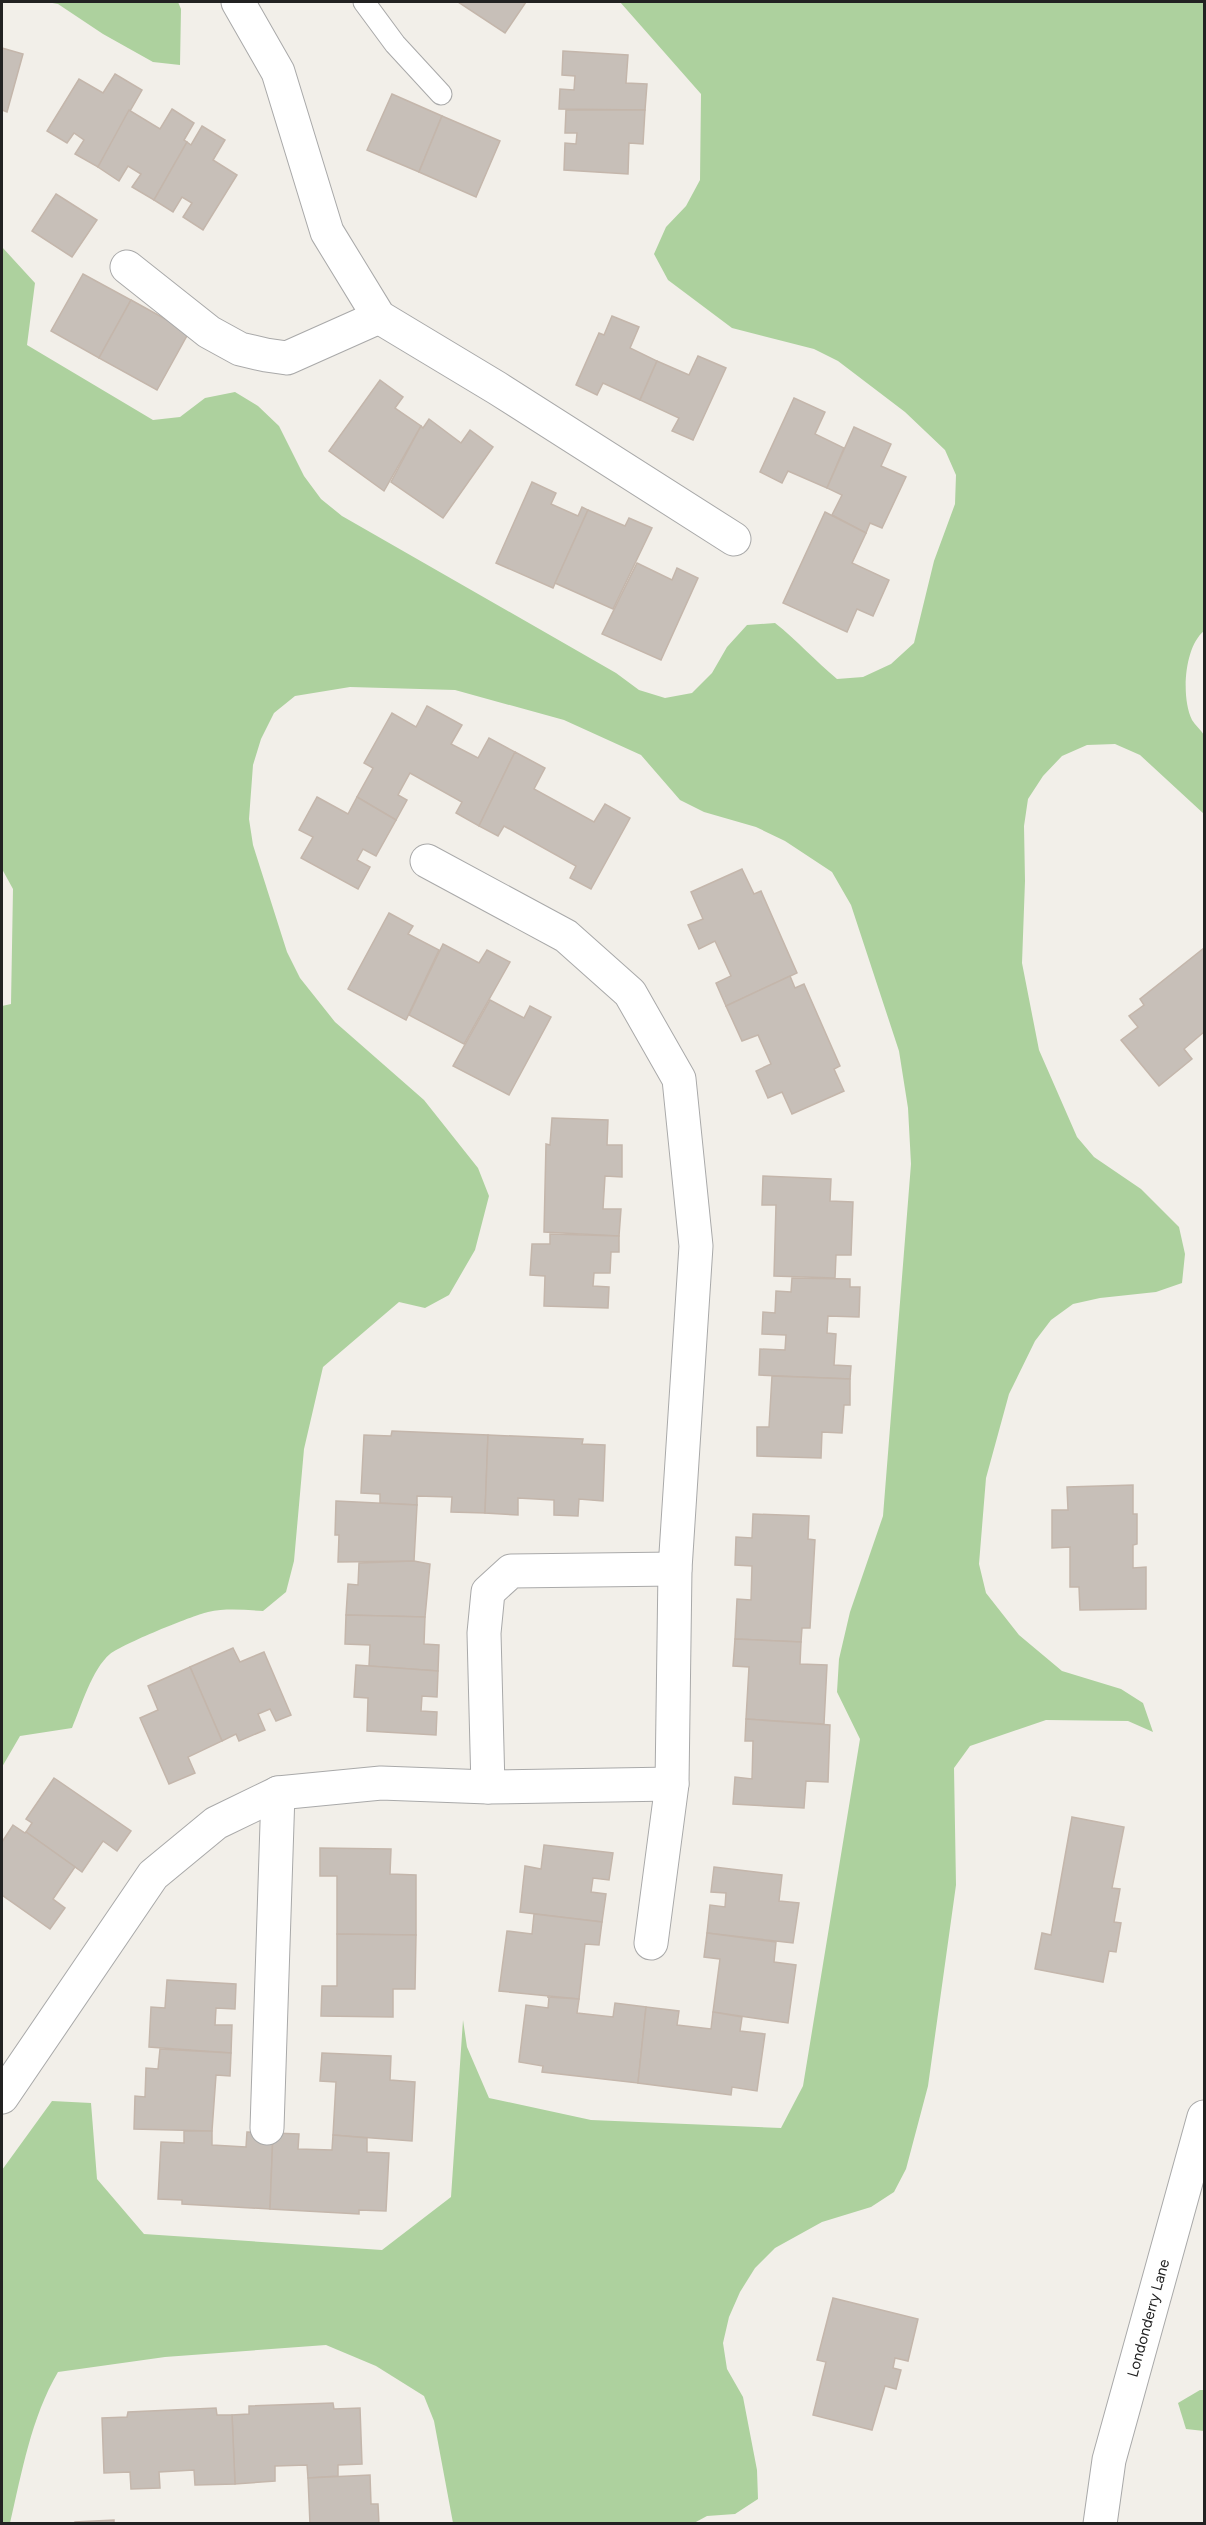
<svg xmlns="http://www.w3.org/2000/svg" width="1206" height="2525" font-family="Figtree,sans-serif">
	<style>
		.forest { fill: #add19e }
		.building { fill: #c7bfb8; stroke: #c4b6ab; stroke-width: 1.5 }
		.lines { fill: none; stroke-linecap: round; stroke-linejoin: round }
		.lane-casing { stroke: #a9a9a9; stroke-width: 23 }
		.street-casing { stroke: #a9a9a9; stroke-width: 35 }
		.lane { stroke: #fff; stroke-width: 21 }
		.street { stroke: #fff; stroke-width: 33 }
		.labels { text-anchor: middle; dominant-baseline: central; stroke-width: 5; stroke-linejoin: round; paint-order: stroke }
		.street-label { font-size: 15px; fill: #222; stroke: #fff }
	</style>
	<rect width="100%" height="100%" fill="#f2efe9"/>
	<g class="forest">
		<polygon points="47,2 178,2 181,9 180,65 153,62 103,34 58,4"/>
		<path d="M620 2H1204V631C1184 647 1181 698 1192 720 1195 725 1201 730 1204 735V814L1140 755 1115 744 1087 745 1062 756 1043 776 1028 799 1024 826 1025 881 1022 963 1039 1050 1077 1137 1094 1157 1141 1189 1179 1227 1185 1254 1182 1283 1156 1292 1100 1298 1073 1304 1051 1320 1035 1341 1009 1394 986 1478 979 1564 986 1593 1019 1635 1062 1671 1121 1689 1143 1703 1153 1732 1128 1721 1046 1720 970 1746 954 1768 956 1885 928 2086 906 2169 894 2192 871 2207 822 2222 775 2248 755 2268 740 2292 729 2317 723 2343 727 2369 743 2397 757 2470 758 2499 735 2514 707 2516 694 2523H453L434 2421 424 2396 376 2366 326 2345 165 2357 58 2372C31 2418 22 2472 10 2523H2V2170L52 2101 91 2103 97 2179 144 2234 382 2250 451 2197 463 2020 467 2047 489 2098 591 2120 781 2128 803 2086 860 1739 837 1692 839 1659 850 1612 883 1516 911 1164 908 1108 899 1051 851 905 832 872 785 841 756 827 704 812 680 800 641 755 564 720 455 690 350 687 295 696 274 713 261 739 253 765 249 819 253 845 287 952 300 978 335 1022 424 1100 478 1168 489 1196 475 1250 449 1295 425 1308 399 1302 323 1367 304 1449 294 1561 286 1592 263 1611C245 1610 226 1608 208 1612 191 1616 123 1644 110 1654 92 1669 81 1707 72 1728L20 1736 2 1767V1006L11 1004 13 889 2 869V247L35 283 27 345 153 420 180 417 205 398 235 392 258 406 279 426 304 476 321 499 342 516 616 673 639 690 665 698 692 693 712 673 727 647 747 625 775 623C797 640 815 661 837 679L863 677 891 664 914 643 934 561 955 504 956 475 945 450 905 412 838 361 814 349 732 328 668 280 654 254 666 227 686 206 700 180 701 94Z"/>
		<polygon points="1200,2390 1204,2390 1204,2431 1186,2429 1178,2403"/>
	</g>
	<g class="building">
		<polygon points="458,2 526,2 505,33"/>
		<polygon points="2,48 23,54 7,112 2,110"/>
		<polygon points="563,51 628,55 626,83 647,84 645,110 559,109 560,89 574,90 575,76 562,75"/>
		<polygon points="115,74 142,90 98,167 75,154 84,140 74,133 67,143 47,131 79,79 103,93"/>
		<polygon points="392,94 442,116 419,172 367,150"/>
		<polygon points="172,109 194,123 184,140 187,142 154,200 132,187 141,174 128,166 119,181 98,167 129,110 160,129"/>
		<polygon points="566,110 645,110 643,144 629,143 628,174 564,170 565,143 576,144 577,133 565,133"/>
		<polygon points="442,116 500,141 476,197 419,172"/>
		<polygon points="202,126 225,140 213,160 237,175 203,230 183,217 192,203 182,197 173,212 154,200 187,142 191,145"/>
		<polygon points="56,194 97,220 72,257 32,231"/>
		<polygon points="83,274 131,300 99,358 51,331"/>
		<polygon points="131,300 189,332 157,390 99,358"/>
		<polygon points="612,316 639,327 630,348 657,361 640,400 603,383 597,395 576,385 599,333 604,335"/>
		<polygon points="698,356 726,368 693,440 672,431 679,418 640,400 657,361 689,375"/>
		<polygon points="380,380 403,397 395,408 421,426 384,491 329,451"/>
		<polygon points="794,398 825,412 815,434 844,448 827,488 788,471 782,483 760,472"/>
		<polygon points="429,419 461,443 470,430 493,447 443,518 391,482 421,426 423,428"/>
		<polygon points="854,427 891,444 881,466 906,477 882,528 870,523 866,533 832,515 842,495 827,488"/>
		<polygon points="532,482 556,493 551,504 578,516 582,507 588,510 553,588 496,563"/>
		<polygon points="588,510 625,526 629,518 652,528 613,609 555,583"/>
		<polygon points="825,512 866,533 852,563 889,580 873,616 857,609 847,632 783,603"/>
		<polygon points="637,563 672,580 677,568 698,578 661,660 602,634"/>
		<polygon points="427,706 462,725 451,744 478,758 489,738 515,752 479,826 456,813 462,802 410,773 398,795 407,800 396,820 357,797 373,768 364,763 392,713 416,727"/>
		<polygon points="515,752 545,768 534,789 594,822 605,804 630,818 591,889 570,878 576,866 504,826 498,836 479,826"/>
		<polygon points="317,797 348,814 357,797 396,820 376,856 363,849 357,860 370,867 358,889 301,858 313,837 299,830"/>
		<polygon points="742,869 754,894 761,891 797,973 726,1006 716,983 731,976 715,941 699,949 688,925 703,919 691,892"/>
		<polygon points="389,913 413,926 408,934 439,950 406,1020 348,989"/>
		<polygon points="443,944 479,963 487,950 510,962 464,1044 409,1015"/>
		<polygon points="1204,948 1204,1032 1184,1049 1192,1059 1159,1086 1121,1040 1138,1027 1129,1016 1144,1005 1140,999"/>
		<polygon points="790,976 795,988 804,984 840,1066 834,1069 844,1091 792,1114 782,1092 768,1098 756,1071 771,1064 758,1035 742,1041 726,1006"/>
		<polygon points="490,1000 524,1018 530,1006 551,1017 509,1095 453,1066"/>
		<polygon points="552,1118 608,1120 607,1145 622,1145 622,1177 605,1176 603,1209 621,1209 619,1236 544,1232 546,1144 550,1145"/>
		<polygon points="763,1176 831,1179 830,1201 853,1202 851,1255 836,1255 835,1278 774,1276 776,1205 762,1205"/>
		<polygon points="550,1234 619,1236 619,1252 611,1252 610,1273 594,1273 593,1286 609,1287 608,1308 544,1306 545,1276 530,1275 532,1244 550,1244"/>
		<polygon points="792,1278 850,1279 850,1287 860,1287 859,1317 828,1316 827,1333 836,1334 834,1365 851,1366 850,1379 759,1375 760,1349 785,1350 786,1335 762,1334 763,1312 775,1313 776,1291 791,1292"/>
		<polygon points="772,1376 850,1379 850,1405 844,1405 842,1433 822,1432 821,1458 757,1456 757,1427 769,1427"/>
		<polygon points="392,1431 488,1435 485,1513 451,1512 452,1497 417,1496 417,1505 380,1503 380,1494 361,1493 364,1435 391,1436"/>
		<polygon points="488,1435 583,1439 582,1444 605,1445 603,1501 579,1499 578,1516 554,1515 554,1500 518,1498 518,1515 485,1513"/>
		<polygon points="1133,1485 1133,1514 1137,1514 1137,1544 1133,1545 1133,1568 1146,1567 1146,1609 1080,1610 1079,1587 1070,1587 1070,1547 1052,1548 1052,1510 1068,1510 1067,1487"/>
		<polygon points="336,1501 417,1505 414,1561 338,1562 339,1535 335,1535"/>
		<polygon points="753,1514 809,1516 808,1539 815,1540 810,1628 802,1628 801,1642 735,1639 737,1599 751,1600 752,1566 735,1565 736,1537 752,1538"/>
		<polygon points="414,1561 430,1564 425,1617 346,1615 348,1584 358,1585 359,1563"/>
		<polygon points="346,1615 425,1617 424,1644 439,1645 438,1671 369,1666 370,1645 345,1644"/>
		<polygon points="735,1639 801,1642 800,1664 827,1665 824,1724 746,1719 749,1667 733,1666"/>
		<polygon points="233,1648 240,1662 264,1652 291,1715 276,1721 270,1709 258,1714 265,1730 239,1741 236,1734 222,1741 190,1667"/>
		<polygon points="356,1665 438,1671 437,1697 422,1696 421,1711 437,1712 436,1735 367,1731 368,1698 354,1697"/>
		<polygon points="190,1667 222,1741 188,1757 195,1773 169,1784 140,1718 158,1710 148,1686"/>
		<polygon points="746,1719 830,1725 828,1782 806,1781 804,1808 733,1804 735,1777 752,1779 753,1741 745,1741"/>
		<polygon points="54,1778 131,1831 117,1851 103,1841 82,1872 26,1832 32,1823 26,1819"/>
		<polygon points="1072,1817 1124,1827 1112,1888 1120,1889 1114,1922 1121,1923 1116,1952 1109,1951 1103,1982 1035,1969 1042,1933 1051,1935"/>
		<polygon points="13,1825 25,1833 26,1832 75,1867 53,1899 65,1908 50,1929 2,1895 2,1842"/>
		<polygon points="544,1845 613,1853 609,1880 593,1878 591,1892 606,1894 602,1922 520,1912 525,1866 541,1869"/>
		<polygon points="320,1848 391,1849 390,1874 416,1875 416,1935 337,1934 337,1876 320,1876"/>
		<polygon points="714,1867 782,1875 779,1901 799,1903 793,1943 707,1933 710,1905 725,1907 726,1893 711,1892"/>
		<polygon points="534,1914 602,1922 599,1945 585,1944 579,1999 499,1991 507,1931 532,1934"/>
		<polygon points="707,1933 776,1942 774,1962 796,1965 788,2023 713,2012 720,1959 704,1957"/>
		<polygon points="337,1934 416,1935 415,1989 393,1989 393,2017 321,2016 322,1986 337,1986"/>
		<polygon points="167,1980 236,1984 235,2009 216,2008 215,2025 232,2025 231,2053 149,2047 151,2007 165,2008"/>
		<polygon points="547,1997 579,1999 577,2013 613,2017 615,2003 646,2007 638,2083 542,2072 543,2066 519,2062 526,2005 548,2008 549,1997"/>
		<polygon points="646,2007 679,2011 677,2025 711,2029 713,2012 742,2017 740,2031 765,2034 757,2091 732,2087 731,2095 638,2083"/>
		<polygon points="160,2049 231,2053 230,2076 216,2075 212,2131 134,2129 135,2096 145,2097 146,2068 158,2069"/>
		<polygon points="322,2053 391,2056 390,2080 415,2082 412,2141 333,2135 336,2082 320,2081"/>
		<polygon points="184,2131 212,2131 212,2145 246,2147 247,2132 273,2133 270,2209 182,2204 182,2200 158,2199 161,2142 184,2143"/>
		<polygon points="273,2133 299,2134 298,2149 332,2150 333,2135 367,2138 367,2152 389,2153 386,2211 359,2210 359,2214 270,2209"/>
		<polygon points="833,2298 918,2319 908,2361 895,2358 893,2368 901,2370 896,2389 885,2386 872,2430 813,2415 826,2362 817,2360"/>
		<polygon points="333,2403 334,2409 360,2408 362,2464 338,2465 338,2476 308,2478 307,2465 275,2466 275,2481 235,2484 232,2415 249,2414 249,2406"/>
		<polygon points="216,2408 217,2415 232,2415 235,2484 195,2485 194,2470 159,2472 160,2488 131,2489 130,2472 104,2473 102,2418 127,2417 128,2412"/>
		<polygon points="370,2475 371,2504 378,2504 379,2524 310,2524 308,2478"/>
		<polygon points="114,2520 114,2524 75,2524 75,2522"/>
	</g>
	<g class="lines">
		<g class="lane-casing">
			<polyline id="lane" points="364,2 395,44 441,94"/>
		</g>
		<g class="street-casing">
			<g id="street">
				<polyline points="238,2 278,72 327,232 379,317 497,388 734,539"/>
				<polyline points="127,267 209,332 240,349 266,355 287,358 379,317"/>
				<polyline points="427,861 566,936 630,993 679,1079 696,1246 675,1569 672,1784 651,1943"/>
				<polyline points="488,1787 484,1633 488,1592 511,1571 675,1569"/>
				<polyline points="2,2097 153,1875 216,1823 278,1793 381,1783 488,1787 672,1784"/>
				<polyline points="267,2128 278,1793"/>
				<path id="s1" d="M1100 2524 1109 2460 1204 2117"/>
			</g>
		</g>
		<use href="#lane" class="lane"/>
		<use href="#street" class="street"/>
	</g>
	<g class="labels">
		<g class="street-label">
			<text stroke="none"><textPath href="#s1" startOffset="212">Londonderry Lane</textPath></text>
		</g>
	</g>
	<rect width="1206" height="2525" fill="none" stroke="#222222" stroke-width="6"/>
</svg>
